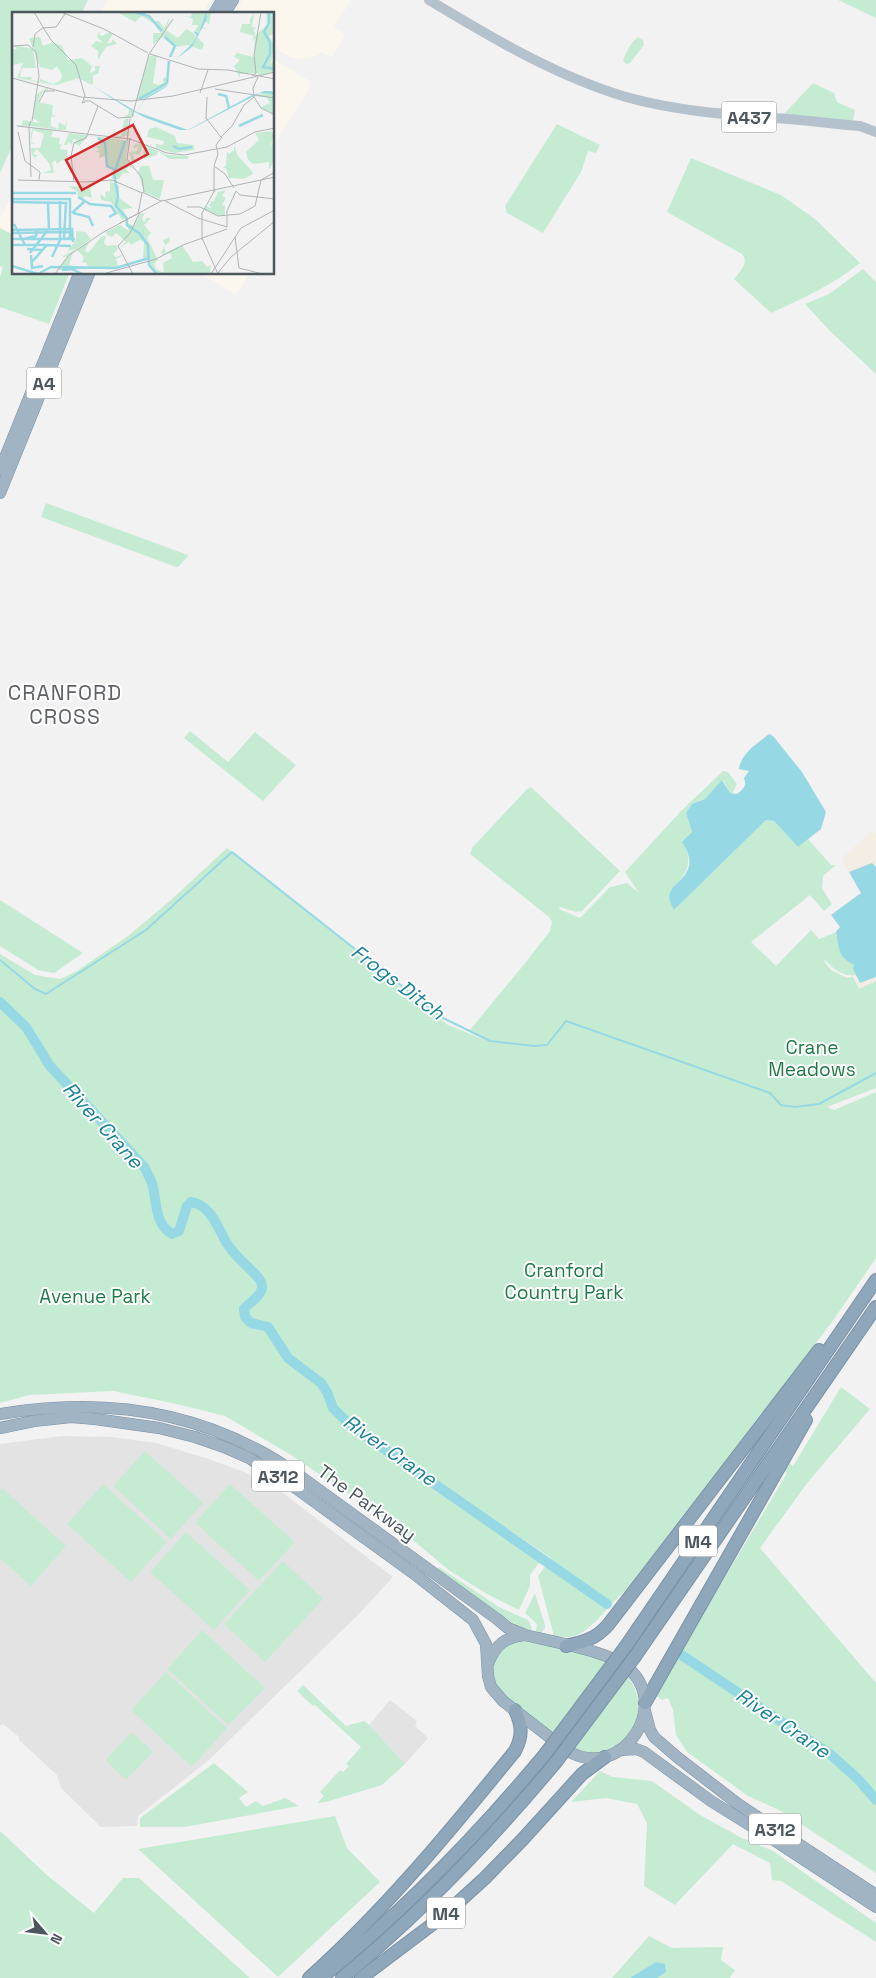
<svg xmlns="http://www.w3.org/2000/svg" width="876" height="1978" font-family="'Space Grotesk',sans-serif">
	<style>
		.commercial { fill: #fbf7ee }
		.education { fill: #e4e3e3 }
		.green { fill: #c5ecd2 }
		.sand { fill: #f3ede4 }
		.water { fill: #96d9e5 }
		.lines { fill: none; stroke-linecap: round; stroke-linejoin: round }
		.stream { stroke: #96d9e5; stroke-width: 2 }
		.river { stroke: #96d9e5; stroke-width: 10 }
		.trunk-casing { stroke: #7992a7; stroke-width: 12 }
		.motorway-casing { stroke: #7992a7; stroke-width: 14 }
		.primary { stroke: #b4c2cd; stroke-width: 10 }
		.trunk { stroke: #a1b4c4; stroke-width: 11 }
		.motorway { stroke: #8ea7bb; stroke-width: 12 }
		.motorway-bridge-casing { stroke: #7992a7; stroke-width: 14; stroke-linecap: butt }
		.motorway-bridge { stroke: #8ea7bb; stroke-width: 12 }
		.labels { text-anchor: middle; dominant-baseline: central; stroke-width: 4; stroke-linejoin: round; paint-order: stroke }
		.shield { fill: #fff; stroke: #81898e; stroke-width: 1 }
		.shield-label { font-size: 18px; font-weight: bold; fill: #4b565d }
		.park-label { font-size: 19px; fill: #207a48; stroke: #fff }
		.street-label { font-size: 19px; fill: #4b565d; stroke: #fff }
		.water-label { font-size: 20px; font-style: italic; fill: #188194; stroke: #fff }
		.quarter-label { font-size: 21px; letter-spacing: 1px; fill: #5e6266; stroke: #fff }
		.inset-river { fill: none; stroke: #96d9e5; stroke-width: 2.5 }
		.inset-road { fill: none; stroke: #b0b4b6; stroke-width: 1 }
		.view { fill: #d62828; fill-opacity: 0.15; stroke: #d62828; stroke-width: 2.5 }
		.inset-edge { fill: none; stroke: #4b565d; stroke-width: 2.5 }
	</style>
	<rect width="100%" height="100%" fill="#f3f2f2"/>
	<g class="commercial">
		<polygon points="108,0 210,0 202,14 100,14"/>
		<polygon points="242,0 351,0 334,27 345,34 332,57 321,52 316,56 309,58 301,59 291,57 274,48 274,14 235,14"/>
		<polygon points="274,59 308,80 310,87 274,145"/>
		<polygon points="14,193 14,235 0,228 0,218"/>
		<polygon points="202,274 249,274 236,295"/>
	</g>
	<g class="education">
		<polygon points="62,1436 112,1437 156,1443 206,1458 244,1472 279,1490 393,1577 359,1614 209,1760 138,1816 137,1826 101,1827 61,1788 57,1775 19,1740 19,1737 3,1724 0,1725 0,1444"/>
		<polygon points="390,1700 417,1721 415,1726 428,1738 405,1764 369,1725"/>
	</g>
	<g class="green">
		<polygon points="0,0 88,0 81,14 14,14 14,142 0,173"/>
		<polygon points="838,0 876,0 876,18"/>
		<path d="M638 37 643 40 644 45 630 63 626 64 623 61C625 53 631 42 638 37Z"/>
		<polygon points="813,83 834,93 837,102 855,110 853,121 784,114"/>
		<polygon points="557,124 600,145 596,153 588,151 581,172 543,233 507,213 505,206"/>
		<path d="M691 158 781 195 815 219 860 263C833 285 803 298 771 313L734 279C739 272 750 263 742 254L667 212Z"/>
		<polygon points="0,228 14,235 14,274 69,274 49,324 0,307 0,277 3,267 0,266"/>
		<polygon points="863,269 876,282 876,374 830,331 805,304 829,294"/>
		<polygon points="46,503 188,555 188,556 178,567 176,567 41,517"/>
		<polygon points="190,731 228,762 255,732 296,765 263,801 184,738"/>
		<path d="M723 771 728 772 737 784 732 794 730 793 723 780 705 799 692 804 686 813 692 832 683 842C695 867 685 873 670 893L674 910 766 820 774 821 798 847 808 839 831 865H836L823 876 822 888 832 904 824 911 810 895 751 942 776 966 811 930 819 939 836 932C839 947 839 957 854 965L856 975C842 977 834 969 825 960L824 961 831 970 847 978 853 976 859 988 876 981V1088L827 1107 834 1110 876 1092V1258L832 1322 745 1435 793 1466 841 1387 870 1409 808 1482 760 1548 876 1683V1873L781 1811 748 1796 687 1752 676 1735 673 1710 668 1698 662 1700 655 1695 787 1473 739 1443 625 1591C610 1603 591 1632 574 1636 568 1638 560 1636 554 1636L538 1576 551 1558 505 1527 503 1537 540 1562 530 1575V1586L519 1610 487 1594 450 1571 396 1526 291 1455 225 1416 172 1403 113 1391 30 1395 0 1403V954L35 975 60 979 77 971 128 936 173 898 227 848 448 1025 490 1042 505 1043 490 1041 469 1031 526 962 550 931 552 922 549 917 470 854 472 848 527 789 531 787 620 871 582 911 576 912 560 907 559 909 580 918 610 887 627 883 639 893 625 872 681 811Z"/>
		<polygon points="0,900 83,953 54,973 38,970 0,946"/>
		<polygon points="145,1451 203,1503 171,1539 113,1486"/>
		<polygon points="103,1484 167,1542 131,1582 67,1524"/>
		<polygon points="230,1484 295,1542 259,1581 195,1523"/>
		<polygon points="2,1488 66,1546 31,1586 0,1558 0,1491"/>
		<polygon points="186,1532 250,1590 214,1630 150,1572"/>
		<polygon points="283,1561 323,1599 265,1662 224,1624"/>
		<polygon points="439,1567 499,1607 528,1620 532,1628 530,1632 517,1628 438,1569"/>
		<polygon points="535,1593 545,1625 545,1628 541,1633 536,1632 537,1624 525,1613"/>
		<polygon points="202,1630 265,1688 228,1725 167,1669"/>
		<path d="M520 1641C540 1643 599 1654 615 1665 657 1694 639 1754 590 1753 585 1753 580 1753 576 1750 562 1742 499 1694 494 1682 489 1669 495 1653 506 1645 510 1643 516 1642 520 1641Z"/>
		<polygon points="166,1672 227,1728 192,1767 131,1710"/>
		<polygon points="303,1685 346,1726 364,1721 369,1725 405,1764 382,1785 326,1802 317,1803 324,1796 320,1792 340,1770 343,1772 349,1766 346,1764 361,1747 315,1705 313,1706 297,1691"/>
		<polygon points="132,1732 153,1752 126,1780 105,1760"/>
		<polygon points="214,1763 248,1792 239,1798 246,1807 256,1801 263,1806 285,1798 299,1806 185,1827 140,1827 140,1818"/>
		<polygon points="600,1771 613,1777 652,1781 700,1815 740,1837 773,1851 876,1923 876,1942 781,1881 772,1880 770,1863 733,1844 675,1905 644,1886 647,1823 637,1804 606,1798 571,1802"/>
		<polygon points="335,1816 347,1848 380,1882 278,1977 138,1849"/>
		<polygon points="0,1831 48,1876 94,1913 123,1878 139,1878 250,1978 0,1978"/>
		<polygon points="649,1936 672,1948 723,1947 721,1960 735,1970 730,1978 612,1978"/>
	</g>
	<g class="sand">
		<polygon points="872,831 876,834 876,867 871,864 849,872 841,859"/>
		<polygon points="852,975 856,975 860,983 876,977 876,981 859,989"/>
	</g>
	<g class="water">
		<path d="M769 734 773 736 802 772 826 812 821 829 798 847 774 821 766 820 674 910C660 888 681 886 688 869 692 860 687 850 682 842L692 832 686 813 692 804 705 799 722 780 730 793 737 794C743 789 747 786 744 778L749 771 739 769C741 753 757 744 769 734Z"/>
		<path d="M872 863 876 867V977L860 983 853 969 854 965C838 957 839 949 836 932L840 927 831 915 861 893 849 872Z"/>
		<polygon points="656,1962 665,1964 666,1972 657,1978 630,1978"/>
	</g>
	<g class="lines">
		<polyline class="stream" points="0,960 35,989 46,994 146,930 232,852 441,1017 490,1041 534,1046 547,1045 566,1021 770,1093 781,1105 795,1107 819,1104 876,1073"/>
		<g class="river">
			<path d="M0 1002 26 1027 50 1066 145 1168C147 1173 150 1178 152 1183 157 1200 154 1224 172 1234L179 1231 187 1206 191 1202C211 1205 218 1228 226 1242 232 1251 239 1259 247 1266 252 1272 263 1279 262 1288 261 1296 249 1303 244 1309L245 1317 251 1323 268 1327 288 1358 321 1383 327 1392 333 1408 350 1425 607 1604"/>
			<polyline points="683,1656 830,1754 859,1780 876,1800"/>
		</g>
		<g class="trunk-casing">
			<g id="trunk">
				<polyline points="214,14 222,0"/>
				<polyline points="224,14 233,0"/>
				<polyline points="0,470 79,274"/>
				<polyline points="0,493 89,274"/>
				<path d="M0 1414C89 1399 175 1406 256 1449 273 1457 288 1468 304 1479L497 1619 508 1628 523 1634"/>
				<path d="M0 1428 34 1421 71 1417 95 1419 159 1428 195 1437 224 1447 249 1458 297 1489 417 1576 473 1620 486 1644 488 1676 491 1687 503 1701 566 1750C623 1785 675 1701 624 1665 605 1651 550 1641 525 1635 505 1637 495 1645 488 1664"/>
				<polyline points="645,1711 650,1730 654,1737 677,1757 738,1804 876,1895"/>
				<polyline points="621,1750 636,1749 644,1752 711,1801 780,1844 876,1907"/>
			</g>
		</g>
		<g class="motorway-casing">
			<g id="motorway">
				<path d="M566 1646C583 1642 596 1639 608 1625L819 1350"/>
				<polyline points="626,1646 876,1280"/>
				<polyline points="636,1655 876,1307"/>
				<polyline points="645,1703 806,1420"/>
				<path d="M309 1978C385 1910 451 1830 515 1751 523 1736 522 1725 515 1710"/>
				<path d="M321 1978C404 1911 478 1835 546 1753"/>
				<path d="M342 1978C421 1913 491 1840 556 1762"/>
				<polyline points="361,1978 442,1917 485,1878 523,1839 582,1774 605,1757"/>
			</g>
		</g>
		<path class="primary" d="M429 0C492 38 556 76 626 97 679 112 735 115 788 119 812 121 836 124 860 126L876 132"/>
		<use href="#trunk" class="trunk"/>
		<use href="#motorway" class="motorway"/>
		<g class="motorway-bridge-casing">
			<g id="motorway-bridge">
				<polyline points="546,1753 626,1646"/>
				<polyline points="556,1762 636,1655"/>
			</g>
		</g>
		<use href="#motorway-bridge" class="motorway-bridge"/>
	</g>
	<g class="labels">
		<g class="shield">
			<rect x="721.5" y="101.5" width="55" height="31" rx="4"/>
			<rect x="26.5" y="367.5" width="35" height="31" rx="4"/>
			<rect x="252" y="1460.5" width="52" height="31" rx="4"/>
			<rect x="679" y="1525.5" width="38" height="31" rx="4"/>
			<rect x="749" y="1813.5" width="52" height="31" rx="4"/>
			<rect x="427" y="1897.5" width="38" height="31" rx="4"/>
		</g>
		<g class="shield-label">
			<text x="749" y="117">A437</text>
			<text x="44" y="383">A4</text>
			<text x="278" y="1476">A312</text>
			<text x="698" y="1541">M4</text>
			<text x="775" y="1829">A312</text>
			<text x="446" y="1913">M4</text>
		</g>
		<g class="park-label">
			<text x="812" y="1047">Crane<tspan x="812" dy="22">Meadows</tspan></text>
			<text x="564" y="1270">Cranford<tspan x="564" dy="22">Country Park</tspan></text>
			<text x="95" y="1296">Avenue Park</text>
		</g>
		<g class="street-label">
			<text transform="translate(367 1503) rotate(36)">The Parkway</text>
		</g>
		<g class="water-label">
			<text transform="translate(398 982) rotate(37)">Frogs Ditch</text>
			<text transform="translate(103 1125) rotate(48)">River Crane</text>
			<text transform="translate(390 1450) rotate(35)">River Crane</text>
			<text transform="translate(783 1723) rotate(34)">River Crane</text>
		</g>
		<g class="quarter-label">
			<text x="65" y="692">CRANFORD<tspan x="65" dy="24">CROSS</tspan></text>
		</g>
	</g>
	<g transform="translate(12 12)">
		<rect width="262" height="262" fill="#f3f2f2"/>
		<path d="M105 0H131L142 9H147L152 16 158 5 154 18 166 26 174 17 180 20 192 32 190 38 175 33 163 35 151 25 141 32V21H149L141 11 130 4 123 10ZM180 0H199L197 13 193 9 190 14 195 18 190 16 186 22 183 19 186 13H180L181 7 173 4 179 5ZM254 0 262 1 261 22 257 24 262 32 259 51 262 49V60L244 64 247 61 228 62V66L222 54 228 48 222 45 225 41 242 45 243 26 239 31 242 24 228 20 230 12H238V6L242 2 240 15 245 16 242 17 243 24 255 13ZM90 19 87 22 90 24 97 20 101 22 95 31H99L101 27 105 32 94 35 86 48V39L79 34 84 29 91 31 85 25 86 21ZM28 25 31 34 41 30 50 34 56 48 70 46 80 54 78 61 83 59V54H88L86 62 81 63V73L67 66 44 73 27 70 28 67 41 72 48 69 50 63 45 54 40 58 28 55 17 26ZM2 33 21 37 24 56H10L8 65H20L19 68 26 69 24 57 20 64 24 57 26 70 5 66 11 51 0 53 1 37H5ZM145 43 141 71 146 73 151 71V66L156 65 155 73 132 88H124L137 44ZM34 76 37 77 30 81 26 90 41 93 40 103 44 104 39 105V114L46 117 47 110 53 114 55 108 54 118H48L17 114H0L10 113 11 108 28 111 21 106 24 83ZM255 79 262 82V103L249 95 258 91 255 86 243 84ZM117 97 122 99V105L119 103 120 107 116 106 117 123 105 127 115 129 118 126 114 145 122 158 117 154 114 158 118 161H111L107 167H100L101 157 94 155 96 143 87 146 88 141 83 139H87L84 134H88L85 125 76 124 67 134 62 131 66 128 61 127 60 133 57 130 55 133H49L48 137 55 138V150L50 148 45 152 43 148 40 151 42 161H31L39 158 37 151 25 137 21 142 26 143 23 146 20 143 19 136H28L32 122 21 118 19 131 24 132H19V120L21 116 9 115 28 116 41 119 39 125 48 126 47 132 52 133 57 121 105 127 102 123 109 124 112 108 116 106 112 103H116ZM144 115 163 124 165 131 182 133V138L162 141 144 136V132L151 133 152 129 135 125 137 117ZM259 119 262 123 258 136 263 126 262 148 257 158V150L241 152 236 148 234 140 247 128 243 121ZM126 131 156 143 176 144V147H157L146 139 145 143 131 147 132 133 127 143 121 142 123 148 120 151 117 140 125 139 126 134 122 137 121 134ZM222 133 226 144 240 159 241 162 232 167 217 166 214 156H211L214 153 215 139 217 142 222 138ZM129 154H137L141 168H152L148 187 132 180 126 160ZM98 169 107 174V186L121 196 111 197 115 205 110 208 99 190 89 188 88 182 94 186 93 180 98 179ZM56 174 78 175 80 186 73 184 71 187 76 190 71 189 65 182 66 180ZM214 178 210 184 214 186 210 193 213 194V204L203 203 193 197 194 194 200 197 197 193 199 189 201 190 206 180ZM133 201 130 207 133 210 134 206H139L132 213 139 221 135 226 146 248 142 252 144 257 152 261 151 251 160 246 158 241 150 243 149 240 153 234 151 228 157 225 158 230 153 233V241L170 233 181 250 190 249 195 255 199 253 198 262H149L146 260 139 251 147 262H142L135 246 131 247 132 230 128 228 119 233 117 230 107 236 114 230 104 221 100 225 95 223 94 220 108 213 117 219 113 210 122 214 128 202ZM64 219 73 220 79 227 85 223 61 240 57 253 77 256 74 250 70 251 72 245 65 238 78 229 73 238 76 241 90 224H94L92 231 95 234 104 233 106 237 101 242 104 245 110 243V244L104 247 106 254 115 252 104 256 45 258 58 242 51 246V244L64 237 55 239 64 228Z" fill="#c5ecd2"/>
		<path d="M194 0 195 7 180 35 163 48 156 73 154 75 141 83 133 87 125 100 176 118 238 84 250 80 252 79H259L262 81V82L248 81 177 118H168L134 106 115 96 70 67 42 73 0 66 43 73 69 67 125 100 133 86 156 73 163 48 181 31 185 24 181 19 187 21Z" fill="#96d9e5"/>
		<path class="inset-river" d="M123 0 137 4 150 19M257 0V11L252 20 258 30V42L251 55 263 57M153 25 163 34 158 45M206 82 214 84 217 96M127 87 155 71 157 49M227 114 251 103M86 126 93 131 95 154 103 158V162M161 134 167 137 180 135M102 162 106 184 104 194 115 207V213L127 221 136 233 137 253 145 262M102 162 113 129M0 181H64M66 185 78 192 99 194 104 201 97 205M0 187H58V225L55 227M0 190 54 191 52 227M36 192 37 218M60 201 72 190M61 201 77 205 81 214M2 212 13 233M0 218 60 217 61 230M0 221 58 220M0 227H63M12 227 24 224 25 218M0 233H34M15 237 30 238M18 241 36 218M19 243 20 256 31 254M40 245 48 228V189M19 251 35 233 59 234M0 254 26 262 39 255 104 256 137 246M50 258 60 257 70 262"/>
		<path class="inset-road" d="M22 0 39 28 64 53 73 84 70 91 73 90M49 0 92 17 136 41M31 16 44 15 53 2M0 34 16 33 24 40 27 64 20 109M21 35 23 22 32 15M138 42 186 57 216 58 263 67M240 64 244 61 242 43 249 0M0 66 69 85 119 89 161 84 263 60M203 77 263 86M188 81 196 58M242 85 249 96 263 103M242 85 241 76 246 65M72 89H78L106 106 119 105M27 90 33 79H43M120 105 137 42 161 7M194 106 209 125M194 107 195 85M5 114 118 127 155 141 172 143 215 135 243 120 263 116M6 120 13 149 28 160 27 168M209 125 220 114 232 93 242 85M210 125 204 133 206 142 202 154 213 162 222 176M118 126 115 147 130 166 132 180M115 129 118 107M19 165 17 114 19 109M6 168 74 170 100 168 130 181M62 170 59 144 62 131 74 126 86 94M224 179 228 183 263 187M130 180 149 189M202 180V155M150 189 263 165M153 189 188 207M175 195H188L206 204 228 202 243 194 249 168 263 160M126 202 130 181M186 206 215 215V199L224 179M108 211 125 202M223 225 227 256 251 262M190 226 206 262M190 228V201L203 178M43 262 56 244 90 221 151 188M91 262 144 247 171 233 215 217M121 262 106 234 118 221 128 200M199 262 229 216 263 198M205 262 219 245 263 209"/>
		<path class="view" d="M121 113 136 142 70 178 54 148Z"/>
		<rect width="262" height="262" class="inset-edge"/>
	</g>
	<g transform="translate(45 1933) rotate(118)" stroke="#ffffff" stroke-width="4" paint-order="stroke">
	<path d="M0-4L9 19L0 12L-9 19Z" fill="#4b565d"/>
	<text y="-8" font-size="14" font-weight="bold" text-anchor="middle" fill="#4b565d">N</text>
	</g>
</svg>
